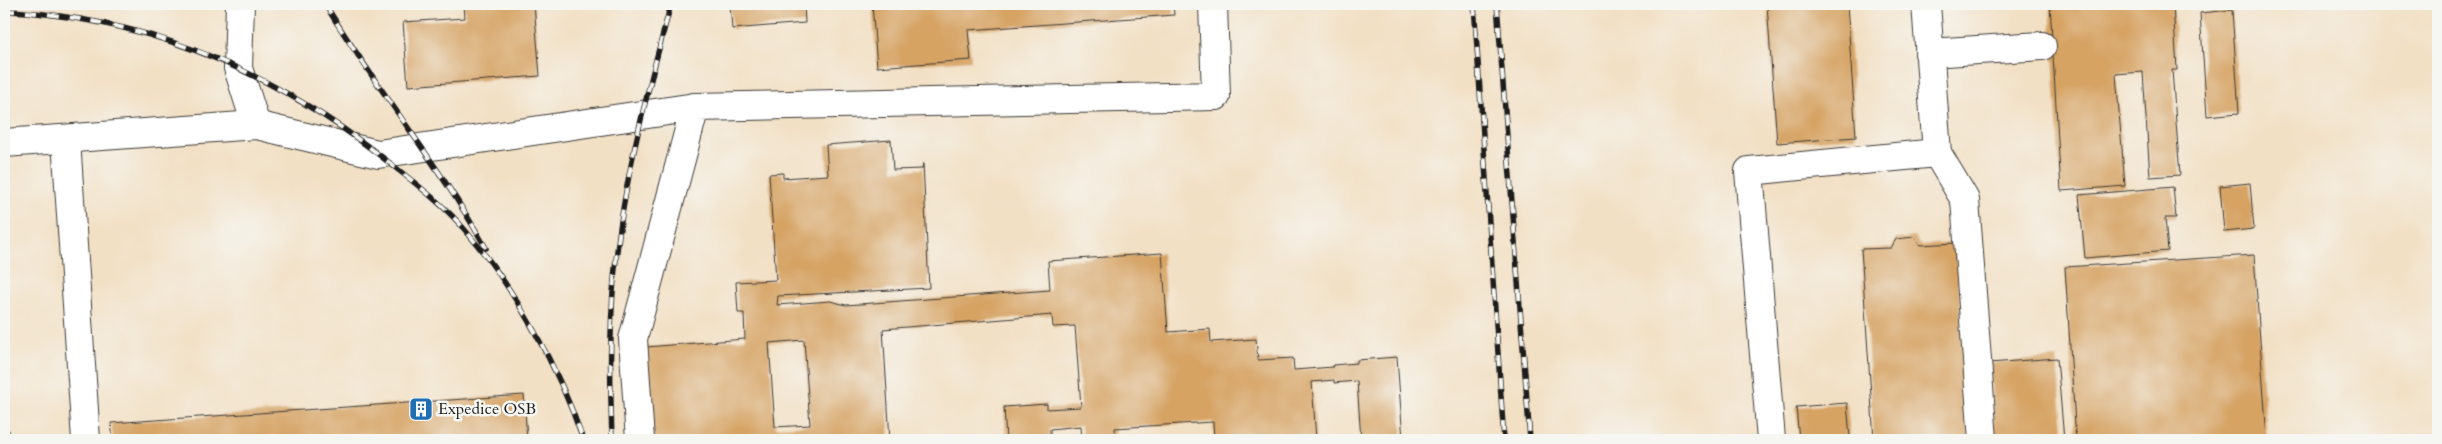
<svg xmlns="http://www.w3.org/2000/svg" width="2442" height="444" font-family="Cardo,serif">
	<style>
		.building { fill: #d6a363; fill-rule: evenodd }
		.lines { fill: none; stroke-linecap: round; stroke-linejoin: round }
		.minor-casing { stroke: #3c3935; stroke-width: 30 }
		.minor { stroke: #fff; stroke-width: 28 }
		.rail-casing { stroke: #1c1c1c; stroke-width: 5.5 }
		.rail { stroke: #f6f6f2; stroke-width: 4; stroke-dasharray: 11; stroke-linecap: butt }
		.labels { text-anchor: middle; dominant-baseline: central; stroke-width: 5; stroke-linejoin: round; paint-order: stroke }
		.poi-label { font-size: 16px; fill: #1c1c1c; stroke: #f6f6f2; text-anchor: start }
	</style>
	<rect width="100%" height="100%" fill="#f6f6f2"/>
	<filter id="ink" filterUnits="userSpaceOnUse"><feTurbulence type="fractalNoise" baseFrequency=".02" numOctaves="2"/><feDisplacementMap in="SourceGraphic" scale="10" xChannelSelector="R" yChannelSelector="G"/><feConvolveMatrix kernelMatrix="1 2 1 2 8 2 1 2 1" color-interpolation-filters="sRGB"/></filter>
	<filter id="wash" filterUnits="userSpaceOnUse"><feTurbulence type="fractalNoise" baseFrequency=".0096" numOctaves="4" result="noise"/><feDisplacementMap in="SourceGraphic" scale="20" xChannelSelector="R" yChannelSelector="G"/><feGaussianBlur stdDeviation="1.12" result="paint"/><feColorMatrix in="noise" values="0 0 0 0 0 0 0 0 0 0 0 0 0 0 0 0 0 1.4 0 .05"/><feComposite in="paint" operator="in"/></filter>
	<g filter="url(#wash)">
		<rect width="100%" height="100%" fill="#f2e0c5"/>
		<g id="blocks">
			<g class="building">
				<polygon points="464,4 534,4 540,76 408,86 403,22 465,18"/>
				<polygon points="730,4 804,4 805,23 732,29"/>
				<polygon points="872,4 1173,4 1174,15 968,30 971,60 877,67"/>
				<polygon points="1767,4 1847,4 1856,137 1777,143"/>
				<polygon points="2050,4 2173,4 2177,70 2172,70 2180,175 2150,177 2143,72 2116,74 2125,186 2061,191"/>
				<polygon points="2232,10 2239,113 2207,116 2200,13"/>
				<path d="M891 140 893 170 922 169 923 163 929 288 778 296 777 305 830 301 846 305 1050 290 1048 261 1162 253 1168 332 1210 329 1211 342 1256 339 1258 360 1293 358 1294 370 1333 367V365L1357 363V360L1397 357 1403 440H1361L1357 381 1334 383V380L1312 382 1316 440H1214L1213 422 1115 428 1116 440H1082L1081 426 1050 429V437L1006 440 1004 407 1047 404V409L1081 407 1075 326 1053 327 1052 315 883 329 890 440H653L646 347 745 339 744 313H738L736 282 776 280 769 174 783 173V178L828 175 826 145ZM804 340 810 425 775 427 769 343Z"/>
				<polygon points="2250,183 2254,229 2224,232 2220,186"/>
				<polygon points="2173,187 2176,218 2165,218 2168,251 2085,258 2079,195"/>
				<polygon points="1914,237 1920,245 1956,243 1969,440 1874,440 1861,249 1891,248 1896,239"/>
				<polygon points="2254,255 2267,440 2076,440 2065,267"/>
				<polygon points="2057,358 2064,440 1995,440 1989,363"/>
				<polygon points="524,395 527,440 113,440 111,423"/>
				<polygon points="1847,403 1850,437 1858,436 1858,440 1799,440 1796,407"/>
				<polygon points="9,430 10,440 4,440 4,431"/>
			</g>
		</g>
	</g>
	<g filter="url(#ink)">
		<use href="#blocks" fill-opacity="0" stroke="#3c3935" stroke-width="1"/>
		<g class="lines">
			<g class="minor-casing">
				<g id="minor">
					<polyline points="240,4 238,68 256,125"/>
					<polyline points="1926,4 1937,153 1965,200 1983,440"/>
					<polyline points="1929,53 2042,46"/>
					<polyline points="66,140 86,440"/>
					<polyline points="4,143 256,125 378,154 695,107"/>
					<polyline points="640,440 633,339 695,107 1216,96 1213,4"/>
					<polyline points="1771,440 1749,171 1937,153"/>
				</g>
			</g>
			<use href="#minor" class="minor"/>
			<g class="rail-casing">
				<g id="rail">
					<path d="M325 4C376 88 438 163 486 248"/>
					<polyline points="1474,4 1504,440"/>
					<polyline points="1497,4 1530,440"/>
					<path d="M4 11C29 11 55 15 80 19 199 39 303 93 396 168 420 187 445 206 465 230 514 287 559 368 583 440"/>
					<path d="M612 440C610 377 609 314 617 251 627 167 649 85 671 4"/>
				</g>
			</g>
			<use href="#rail" class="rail"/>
		</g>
	</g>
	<defs>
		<g id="building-square" transform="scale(1.25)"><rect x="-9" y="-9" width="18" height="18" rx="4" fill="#1f6fb2" stroke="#f6f6f2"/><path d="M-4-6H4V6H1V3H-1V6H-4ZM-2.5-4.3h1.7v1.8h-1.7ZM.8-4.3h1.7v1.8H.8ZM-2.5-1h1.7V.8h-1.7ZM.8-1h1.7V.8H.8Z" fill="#fff"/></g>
	</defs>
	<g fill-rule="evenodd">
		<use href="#building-square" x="421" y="409"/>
	</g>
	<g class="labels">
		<g class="poi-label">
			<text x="438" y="409">Expedice OSB</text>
		</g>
	</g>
	<rect width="2442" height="444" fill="none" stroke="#f6f6f2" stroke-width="20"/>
</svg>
